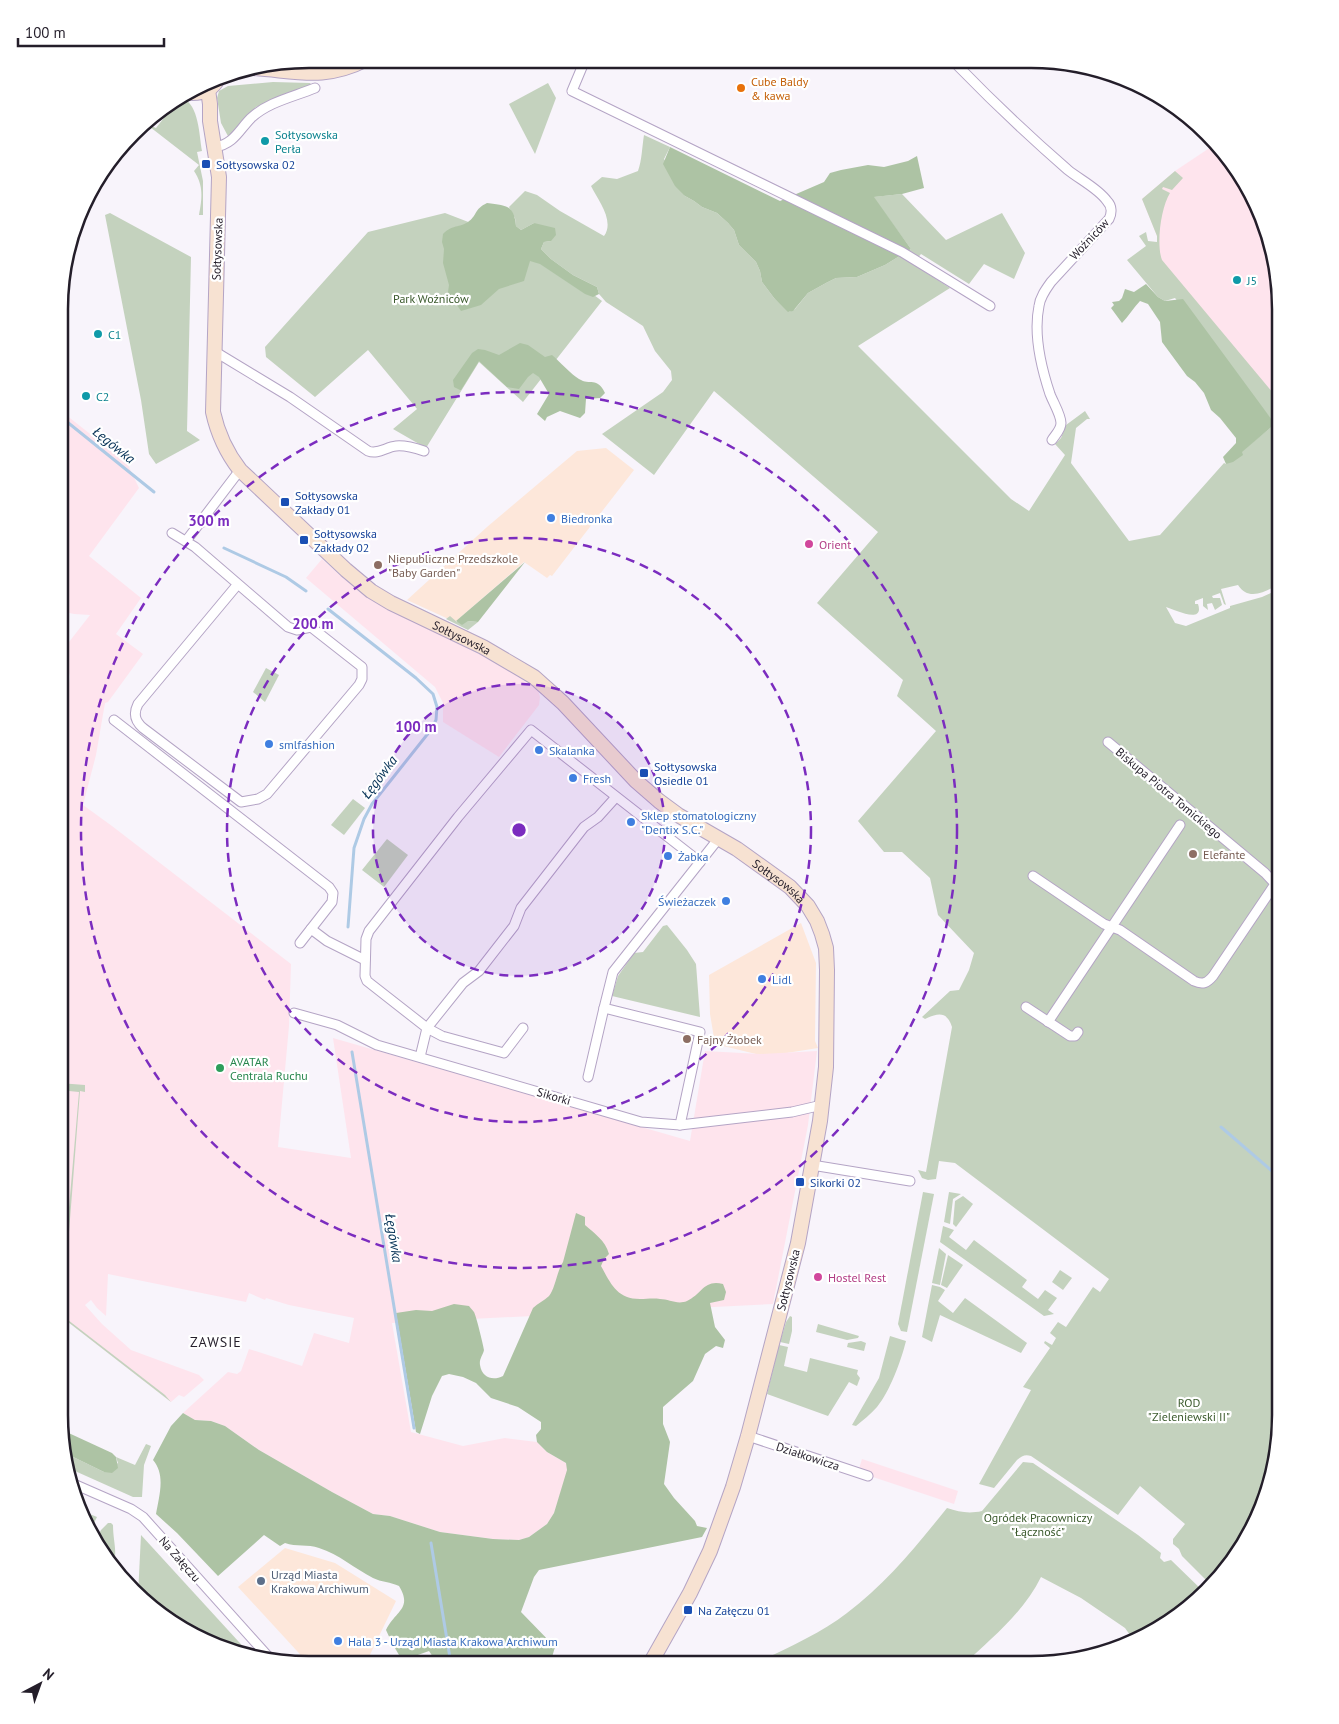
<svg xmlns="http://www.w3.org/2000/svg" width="1339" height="1724" font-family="'PT Sans',sans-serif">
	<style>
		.commercial { fill: #fde7da }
		.industrial { fill: #fee4ed }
		.green { fill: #c4d2be }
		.forest { fill: #adc3a4 }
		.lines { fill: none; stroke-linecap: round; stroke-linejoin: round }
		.stream { stroke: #aecae5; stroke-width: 3 }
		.street-casing { stroke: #b4a4c5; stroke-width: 11 }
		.secondary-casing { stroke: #b4a4c5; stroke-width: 16 }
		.street { stroke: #fff; stroke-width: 9 }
		.secondary { stroke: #f7e2d2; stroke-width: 14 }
		.ring { fill: none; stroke: #7b2cbf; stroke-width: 2.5; stroke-dasharray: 9 6 }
		.food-dot { fill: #e8710a; stroke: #fff; stroke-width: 2 }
		.culture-dot { fill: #0f9aa8; stroke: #fff; stroke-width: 2 }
		.transit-dot { fill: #1a4fb4; stroke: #fff; stroke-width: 2 }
		.shop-dot { fill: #3f7fe0; stroke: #fff; stroke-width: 2 }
		.hotel-dot { fill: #d1479c; stroke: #fff; stroke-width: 2 }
		.education-dot { fill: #8d6e63; stroke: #fff; stroke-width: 2 }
		.leisure-dot { fill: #2e9e5b; stroke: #fff; stroke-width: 2 }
		.service-dot { fill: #5c6f8a; stroke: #fff; stroke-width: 2 }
		.labels { text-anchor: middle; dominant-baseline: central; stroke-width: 4.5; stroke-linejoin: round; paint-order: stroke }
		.food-label { font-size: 12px; fill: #c56008; stroke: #fff; text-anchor: start }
		.culture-label { font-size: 12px; fill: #0d838f; stroke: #fff; text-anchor: start }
		.transit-label { font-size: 12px; fill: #164399; stroke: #fff; text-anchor: start }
		.street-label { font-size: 12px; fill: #241e2a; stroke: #fff }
		.park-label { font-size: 12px; fill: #3b5a2d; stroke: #fff }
		.shop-label { font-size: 12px; fill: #366cbe; stroke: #fff; text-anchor: start }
		.hotel-label { font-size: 12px; fill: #b23c85; stroke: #fff; text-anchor: start }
		.education-label { font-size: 12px; fill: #785e54; stroke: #fff; text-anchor: start }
		.leisure-label { font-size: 12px; fill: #27864d; stroke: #fff; text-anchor: start }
		.service-label { font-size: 12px; fill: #4e5e75; stroke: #fff; text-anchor: start }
		.water-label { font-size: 14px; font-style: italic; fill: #063256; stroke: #fff }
		.neighbourhood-label { font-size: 14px; letter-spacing: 1px; fill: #241e2a; stroke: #fff }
		.rim { fill: none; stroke: #241e2a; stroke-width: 2.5 }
		.centre { fill: #7b2cbf; stroke: #fff; stroke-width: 2.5 }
		.ring-label { font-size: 15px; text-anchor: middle; font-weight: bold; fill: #7b2cbf; stroke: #fff; stroke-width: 4.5; stroke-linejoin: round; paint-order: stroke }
	</style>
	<rect width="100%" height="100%" fill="#f8f4fb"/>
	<g class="commercial">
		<polygon points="606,448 634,470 552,576 550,575 547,578 524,562 455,622 407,600 487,527 577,451"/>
		<polygon points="801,923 816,963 815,1041 818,1048 780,1054 756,1054 715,1044 710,1014 709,975"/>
		<polygon points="285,1548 335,1563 396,1601 366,1663 308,1663 238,1587"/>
	</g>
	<g class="industrial">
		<polygon points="1217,143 1254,198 1272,244 1280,308 1280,581 1275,424 1159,269 1157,236 1142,199 1175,171"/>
		<polygon points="61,411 127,463 139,488 89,556 141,598 116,634 143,654 108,702 105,703 96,755 83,805 112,826 291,964 289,1026 278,1147 351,1158 333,1038 690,1141 705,1051 760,1054 817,1051 808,1125 773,1304 392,1323 411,1432 463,1446 505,1438 537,1442 547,1452 566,1463 568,1470 554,1513 547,1524 529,1537 519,1540 493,1539 440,1532 390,1516 373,1514 332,1492 259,1450 225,1426 211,1421 195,1420 183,1413 228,1372 237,1374 241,1371 249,1349 302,1366 314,1333 349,1343 354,1318 289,1305 266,1298 265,1300 249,1293 246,1302 108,1274 106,1316 97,1308 91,1300 85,1305 102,1324 131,1350 199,1375 204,1380 184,1397 179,1395 171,1402 59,1315 60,748 70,676 62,651 90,615 74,614 60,611"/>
		<polygon points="322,559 344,579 382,606 479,654 511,672 538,690 540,697 539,705 499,757 443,722 443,703 435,687 306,578"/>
		<polygon points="862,1459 958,1491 954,1504 858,1472"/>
	</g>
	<g class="green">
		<polygon points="273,82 310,83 313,86 256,107 241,122 229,138 221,123 217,98 219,91 228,86"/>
		<polygon points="548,83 556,98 535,154 509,104"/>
		<path d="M183 98C199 106 199 134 202 151L197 152 203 181V215H199C202 199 204 186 194 171L199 165 150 127 144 132 149 125 156 128 171 109 168 107Z"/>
		<path d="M644 135 670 147 664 159 685 196 694 201 702 207 717 213 728 223 734 230 739 245 756 262 760 271 762 282 774 298 789 312 795 309 808 293 826 283 836 278 857 277 885 265 911 249 873 197 902 194 946 240 1002 213 1025 253 1014 279 984 264 969 284 921 254 913 264 950 288 858 346 1011 499 1029 511 1065 455 1055 444 1061 438 1066 425 1085 411 1090 419H1087L1076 428 1071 463 1129 541 1160 535 1224 463 1226 464 1275 424 1175 298 1165 301 1158 297 1127 260 1146 246 1139 236 1146 232 1148 241 1157 242V236L1142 199 1175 171 1183 178 1172 190 1163 187 1162 189 1170 193C1161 207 1156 244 1162 260L1278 399 1280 414V584C1266 591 1249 602 1238 585L1221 589 1226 605 1224 604 1220 593 1212 596 1213 598H1220L1222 605 1215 610 1212 603 1207 604 1208 610 1203 606V598L1195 601V604H1198C1205 625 1173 609 1166 607L1175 623 1186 626 1230 608V606L1262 597 1280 589V1432L1267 1496 1238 1555 1211 1585 1182 1556 1179 1549 1173 1544V1539L1185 1524 1140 1486 1118 1515 1031 1456C1025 1454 1022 1456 1017 1460L994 1488 979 1484 1031 1390 1023 1387 1050 1348 1044 1343 1045 1341 1052 1345 1056 1338 1050 1333 1058 1322 1066 1327 1093 1287 1100 1292 1109 1279 955 1163 939 1161 936 1179 928 1180 922 1178 918 1170 926 1172 952 1027C947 1011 938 1013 925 1019L922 1017 950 991 959 990 969 970 974 953 938 915 930 878 902 852H884L858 821 936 731 897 696 903 680 817 603 878 532 714 391 654 475 602 434 663 392 672 380 671 371 655 351 643 326 606 302 599 294 597 287 573 275 551 259 541 249 544 242 551 241 534 223 521 230 516 226 515 218 509 207 525 191 537 195 560 211 604 236C615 221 598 200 591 186L602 177 617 179 638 171C642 160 642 147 644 135Z"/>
		<polygon points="110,213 191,257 187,431 200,440 156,464 149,454 141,400 105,215"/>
		<polygon points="445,213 526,244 602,301 523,402 479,362 426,448 393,429 417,409 368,350 315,397 266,357 265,347 368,232"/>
		<polygon points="450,616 457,622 468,621 478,622 468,630 446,619"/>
		<polygon points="266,668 279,675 265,702 253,692"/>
		<polygon points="353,799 365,808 344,835 331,825"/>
		<polygon points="387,839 408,855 384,887 362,870"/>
		<polygon points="667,925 687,950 696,964 700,1017 612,996 618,976 634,953 643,952 663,926"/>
		<polygon points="59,1083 85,1085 85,1092 80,1091 69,1232 67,1231 79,1092 59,1090"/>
		<polygon points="923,1192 934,1194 907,1332 901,1331 898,1324"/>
		<polygon points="949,1192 961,1194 953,1199 950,1224 944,1222"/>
		<polygon points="963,1196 973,1204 956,1227 953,1224 955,1201"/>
		<polygon points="943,1226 954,1230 949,1237 966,1250 974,1240 1027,1280 1022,1287 1038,1299 1045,1290 1057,1298 1048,1310 1054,1314 1044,1316 940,1242"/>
		<polygon points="939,1248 946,1254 940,1285 932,1283"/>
		<polygon points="948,1255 963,1265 947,1288 941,1285"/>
		<polygon points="1060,1270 1072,1278 1063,1290 1052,1282"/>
		<polygon points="932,1285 940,1287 945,1290 938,1301 953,1313 965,1298 1027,1343 1021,1353 940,1315 932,1342 922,1337"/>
		<polygon points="59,1313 165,1395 171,1402 59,1315"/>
		<polygon points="790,1316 792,1317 792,1331 789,1344 780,1342 786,1322"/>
		<polygon points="818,1324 859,1336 858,1338 847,1340 816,1332"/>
		<path d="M890 1336 906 1341C901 1361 890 1391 877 1407 871 1414 863 1420 856 1426L852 1425 879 1378Z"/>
		<polygon points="861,1341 866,1343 864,1351 847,1347 848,1343"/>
		<polygon points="779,1345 788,1347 784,1366 807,1372 810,1358 858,1370 857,1374 860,1378 857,1386 849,1382 828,1416 767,1394"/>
		<polygon points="146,1444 151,1446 144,1465 142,1497 133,1497 66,1467 63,1452 104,1472 118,1463 116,1457 135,1465"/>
		<path d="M1023 1462 1033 1463 1138 1535 1161 1553 1160 1558 1164 1562 1171 1560 1205 1593 1195 1603 1141 1639 1135 1642 1125 1628 1081 1598 1041 1577C1024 1612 991 1639 963 1665L754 1664C785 1649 820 1634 847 1613 886 1584 917 1545 947 1508 959 1512 969 1514 982 1511Z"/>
		<polygon points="85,1512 97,1517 89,1533 80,1513"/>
		<path d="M108 1523H111L113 1525C113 1542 118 1551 113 1569L107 1560 110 1551 100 1546 99 1548 95 1542 101 1530Z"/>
		<polygon points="141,1535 249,1653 246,1656 228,1652 169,1623 138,1595"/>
	</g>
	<g class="forest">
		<polygon points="670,147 780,201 824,182 830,173 841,170 868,165 884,167 908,161 917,156 924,188 902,194 874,197 911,249 885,265 857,277 836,278 826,283 808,293 793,311 788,312 774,298 762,282 760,271 756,262 739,245 734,230 728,223 717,213 702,207 694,201 685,196 675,186 663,164"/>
		<path d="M487 203C506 206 514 204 516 226L521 230 534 223 555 228 556 235 551 241 544 242 541 249 551 259 573 275 597 287 599 294 593 297 585 294 540 264 530 261 524 281 499 289 481 305 461 311 448 292 449 285 443 263 444 249 442 242 443 234C453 224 459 228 468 222 477 216 474 209 487 203Z"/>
		<path d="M1146 284 1158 297 1165 301 1183 299 1275 424 1242 452 1243 455 1233 462 1226 464 1223 457 1236 443V438L1220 418 1211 410 1204 393 1195 382 1187 376 1162 342 1160 322 1148 304 1140 301C1133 308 1129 316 1122 323L1111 308 1114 305 1112 302 1119 301 1122 298 1125 289 1134 292Z"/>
		<path d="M520 343 528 345 545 357 552 355C559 361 572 375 579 379 590 386 597 376 605 393L600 398 586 399 585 413 580 418 560 411 547 417 545 421 537 414 549 394 539 377 533 373 528 377 519 389 507 387 479 361 461 390H460L454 387 453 380 472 353 478 349 485 350 499 355Z"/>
		<polygon points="525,562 478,622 468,621 462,625 456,621"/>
		<path d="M576 1213 585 1217V1225C595 1234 605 1240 609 1254L604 1259 601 1266C611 1284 617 1299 640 1299 647 1299 653 1298 660 1299 669 1299 677 1305 687 1301 702 1294 704 1279 723 1284L726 1292 724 1300 710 1303 715 1327 725 1340 723 1348 716 1346 705 1354 693 1381 663 1407V1424L670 1442 664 1484 674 1498 695 1521 697 1526 707 1528 702 1537 539 1570 534 1577 521 1612 555 1647 550 1664H430L433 1657 429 1651 415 1656 399 1655 392 1643 386 1630C395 1611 413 1609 399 1586 391 1582 381 1582 373 1578 355 1569 339 1554 319 1548 308 1544 296 1547 285 1543L280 1546 264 1535 218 1576 177 1533 156 1514C159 1496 166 1475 153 1460L171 1426 183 1413 195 1420 211 1421 225 1426 259 1450 332 1492 373 1514 390 1516 440 1532 493 1539 519 1540 529 1537 547 1524 554 1513 567 1470 566 1463 547 1452 537 1442 536 1435 541 1429V1422L518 1407 491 1398 476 1383 463 1377 449 1374 442 1376 432 1396 420 1434 416 1432 396 1313 416 1310 432 1311 454 1304 469 1306C469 1306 474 1312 474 1312 476 1315 484 1348 484 1350 483 1355 479 1359 480 1365 482 1378 493 1381 503 1376L533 1308C538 1303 544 1301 549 1296 555 1289 557 1271 563 1262Z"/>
		<polygon points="60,1429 112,1453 116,1457 118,1468 112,1473 104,1472 63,1452"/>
	</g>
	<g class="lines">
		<g class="stream">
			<polyline points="61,417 154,492"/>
			<polyline points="224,548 286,577 306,591"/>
			<polyline points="328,609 416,678 433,694 437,707 436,720 430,731 372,804 364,819 354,848 348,927"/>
			<polyline points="352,1052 414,1428"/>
			<polyline points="1221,1127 1280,1178"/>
			<polyline points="431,1543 451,1664"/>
		</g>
		<g class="street-casing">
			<g id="street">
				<polyline points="585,60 572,91 902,252 990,306"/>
				<path d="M955 61 958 66C993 102 1030 137 1068 170 1079 179 1099 189 1107 201 1112 206 1112 213 1109 219L1051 282C1046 289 1040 297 1039 306 1033 335 1041 367 1050 394 1053 402 1061 415 1061 423 1061 430 1055 435 1052 440"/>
				<path d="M215 147C234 144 239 130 251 118 268 102 293 97 315 88"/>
				<path d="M214 351 290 397 368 451C378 455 386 447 396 446 405 445 415 448 424 451"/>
				<path d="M172 533 195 547 288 627 297 630 311 627 362 667V679L359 685 267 794 258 799 241 802 143 728C135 721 133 714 138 704L238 584"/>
				<polyline points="186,541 240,470"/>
				<polyline points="114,720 329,887 333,893 332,902 300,943"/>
				<polyline points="1108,742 1265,873 1280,889"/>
				<path d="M1033 876 1104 924 1120 930 1194 981C1203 985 1207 983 1213 976L1275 884"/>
				<polyline points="311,929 327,941 365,960"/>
				<polyline points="1026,1007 1070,1036 1075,1036 1078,1032"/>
				<polyline points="294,1013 337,1025 377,1045 641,1122 680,1125 792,1112 822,1105"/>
				<polyline points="1048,1022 1180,825"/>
				<polyline points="523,1028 504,1053 442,1036 427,1028 463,983 479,971 514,926 521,908 584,827 598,817 616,797"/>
				<polyline points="420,1057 427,1028 367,981 365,976 366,939 369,931 458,817 531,730 700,862 719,838"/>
				<polyline points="588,1077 604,1008"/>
				<polyline points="680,1125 700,1032 604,1008 613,972 700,862"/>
				<polyline points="812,1165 910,1181"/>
				<polyline points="748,1436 868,1476"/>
				<polyline points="67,1481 131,1509 143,1517 274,1663"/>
			</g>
		</g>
		<g class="secondary-casing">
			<g id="secondary">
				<path d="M253 68C298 71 324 81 367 59"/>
				<polyline points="220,76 238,70"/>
				<path id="s1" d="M208 90 210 104V121L219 177 213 412C218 435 226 452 240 470L346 570 371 591 391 603 483 647 534 677 563 703 636 781 659 801 678 815 737 849 790 887 808 906 817 921 822 934 826 948 827 970 826 1067 820 1121 798 1243 748 1436 733 1487 710 1551 690 1593 650 1664"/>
				<path d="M192 93C205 93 213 89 219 77"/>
			</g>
		</g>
		<use href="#street" class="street"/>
		<use href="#secondary" class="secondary"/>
	</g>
	<circle cx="519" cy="830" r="146" fill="#7b2cbf" fill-opacity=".12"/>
	<g class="ring">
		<circle cx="519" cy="830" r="146"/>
		<circle cx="519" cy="830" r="292"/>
		<circle cx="519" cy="830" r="438"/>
	</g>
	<circle class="food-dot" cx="741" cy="88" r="5"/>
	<g class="culture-dot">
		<circle cx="265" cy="141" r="5"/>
		<circle cx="1237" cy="280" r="5"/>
		<circle cx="98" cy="334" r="5"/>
		<circle cx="86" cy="396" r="5"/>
	</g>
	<g class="transit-dot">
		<rect x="201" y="159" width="10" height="10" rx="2.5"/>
		<rect x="280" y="497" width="10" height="10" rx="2.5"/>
		<rect x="299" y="535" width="10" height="10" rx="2.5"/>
		<rect x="639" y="768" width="10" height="10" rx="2.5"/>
		<rect x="795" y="1177" width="10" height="10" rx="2.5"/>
		<rect x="683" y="1605" width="10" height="10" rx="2.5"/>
	</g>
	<g class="shop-dot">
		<circle cx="551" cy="518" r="5"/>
		<circle cx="269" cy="744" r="5"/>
		<circle cx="539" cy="750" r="5"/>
		<circle cx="573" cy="778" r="5"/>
		<circle cx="631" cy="822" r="5"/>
		<circle cx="668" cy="856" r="5"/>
		<circle cx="726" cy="901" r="5"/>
		<circle cx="762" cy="979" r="5"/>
		<circle cx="338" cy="1641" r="5"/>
	</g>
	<g class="hotel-dot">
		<circle cx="809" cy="544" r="5"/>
		<circle cx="818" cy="1277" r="5"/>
	</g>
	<g class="education-dot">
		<circle cx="378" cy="565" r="5"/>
		<circle cx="1193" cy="854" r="5"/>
		<circle cx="687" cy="1039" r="5"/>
	</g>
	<circle class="leisure-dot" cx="220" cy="1068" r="5"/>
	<circle class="service-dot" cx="261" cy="1581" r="5"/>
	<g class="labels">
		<g class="food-label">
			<text x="751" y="81">Cube Baldy<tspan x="751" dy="14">&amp; kawa</tspan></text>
		</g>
		<g class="culture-label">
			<text x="275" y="134">Sołtysowska<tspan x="275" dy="14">Perła</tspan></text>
			<text x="1247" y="280">J5</text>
			<text x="108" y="334">C1</text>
			<text x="96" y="396">C2</text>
		</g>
		<g class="transit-label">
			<text x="216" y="164">Sołtysowska 02</text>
			<text x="295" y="495">Sołtysowska<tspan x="295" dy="14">Zakłady 01</tspan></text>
			<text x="314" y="533">Sołtysowska<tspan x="314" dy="14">Zakłady 02</tspan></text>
			<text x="654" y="766">Sołtysowska<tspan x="654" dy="14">Osiedle 01</tspan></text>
			<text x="810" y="1182">Sikorki 02</text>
			<text x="698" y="1610">Na Załęczu 01</text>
		</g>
		<g class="street-label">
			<text transform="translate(1089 239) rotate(-47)">Woźniców</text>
			<text transform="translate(217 249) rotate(-88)">Sołtysowska</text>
			<text stroke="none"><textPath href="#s1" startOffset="668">Sołtysowska</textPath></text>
			<text transform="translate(1169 793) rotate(40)">Biskupa Piotra Tomickiego</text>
			<text stroke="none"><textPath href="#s1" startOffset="1071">Sołtysowska</textPath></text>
			<text transform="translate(554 1096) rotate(16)">Sikorki</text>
			<text transform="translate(788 1280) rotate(-76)">Sołtysowska</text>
			<text transform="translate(808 1456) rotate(18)">Działkowicza</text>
			<text transform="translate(180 1559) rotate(49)">Na Załęczu</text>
		</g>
		<g class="park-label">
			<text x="431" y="298">Park Woźniców</text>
			<text x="1189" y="1402">ROD<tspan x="1189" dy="14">"Zieleniewski II"</tspan></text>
			<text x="1038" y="1517">Ogródek Pracowniczy<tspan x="1038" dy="14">"Łączność"</tspan></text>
		</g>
		<g class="shop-label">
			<text x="561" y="518">Biedronka</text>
			<text x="279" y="744">smlfashion</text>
			<text x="549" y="750">Skalanka</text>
			<text x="583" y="778">Fresh</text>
			<text x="641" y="815">Sklep stomatologiczny<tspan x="641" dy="14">"Dentix S.C."</tspan></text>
			<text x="678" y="856">Żabka</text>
			<text x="716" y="901" text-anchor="end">Świeżaczek</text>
			<text x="772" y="979">Lidl</text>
			<text x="348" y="1641">Hala 3 - Urząd Miasta Krakowa Archiwum</text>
		</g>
		<g class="hotel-label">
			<text x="819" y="544">Orient</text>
			<text x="828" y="1277">Hostel Rest</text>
		</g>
		<g class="education-label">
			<text x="388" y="558">Niepubliczne Przedszkole<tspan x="388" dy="14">"Baby Garden"</tspan></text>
			<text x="1203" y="854">Elefante</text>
			<text x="697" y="1039">Fajny Żłobek</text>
		</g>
		<g class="leisure-label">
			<text x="230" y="1061">AVATAR<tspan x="230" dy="14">Centrala Ruchu</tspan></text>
		</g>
		<g class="service-label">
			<text x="271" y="1574">Urząd Miasta<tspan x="271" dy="14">Krakowa Archiwum</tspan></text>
		</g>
		<g class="water-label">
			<text transform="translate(114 445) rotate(39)">Łęgówka</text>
			<text transform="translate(379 777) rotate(-53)">Łęgówka</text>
			<text transform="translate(394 1238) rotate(81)">Łęgówka</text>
		</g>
		<g class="neighbourhood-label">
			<text x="216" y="1342">ZAWSIE</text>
		</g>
	</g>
	<path d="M0 0H1339V1724H0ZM309 68H1031A241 241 0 0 1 1272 309V1415A241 241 0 0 1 1031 1656H309A241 241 0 0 1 68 1415V309A241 241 0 0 1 309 68Z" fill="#fff" fill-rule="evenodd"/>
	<path class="rim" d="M309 68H1031A241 241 0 0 1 1272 309V1415A241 241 0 0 1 1031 1656H309A241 241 0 0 1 68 1415V309A241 241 0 0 1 309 68Z"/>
	<circle cx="519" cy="830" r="8" class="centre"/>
	<g class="ring-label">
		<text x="209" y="526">300 m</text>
		<text x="313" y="629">200 m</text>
		<text x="416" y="732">100 m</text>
	</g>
	<g transform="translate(40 1684) rotate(41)" stroke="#ffffff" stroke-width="4" paint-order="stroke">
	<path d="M0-4L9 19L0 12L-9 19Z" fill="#241e2a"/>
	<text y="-8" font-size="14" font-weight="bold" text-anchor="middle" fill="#241e2a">N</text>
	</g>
	<path d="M18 38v8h146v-8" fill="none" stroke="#241e2a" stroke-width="2.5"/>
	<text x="25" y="38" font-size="15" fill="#241e2a" stroke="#ffffff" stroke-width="4" paint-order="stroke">100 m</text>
</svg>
